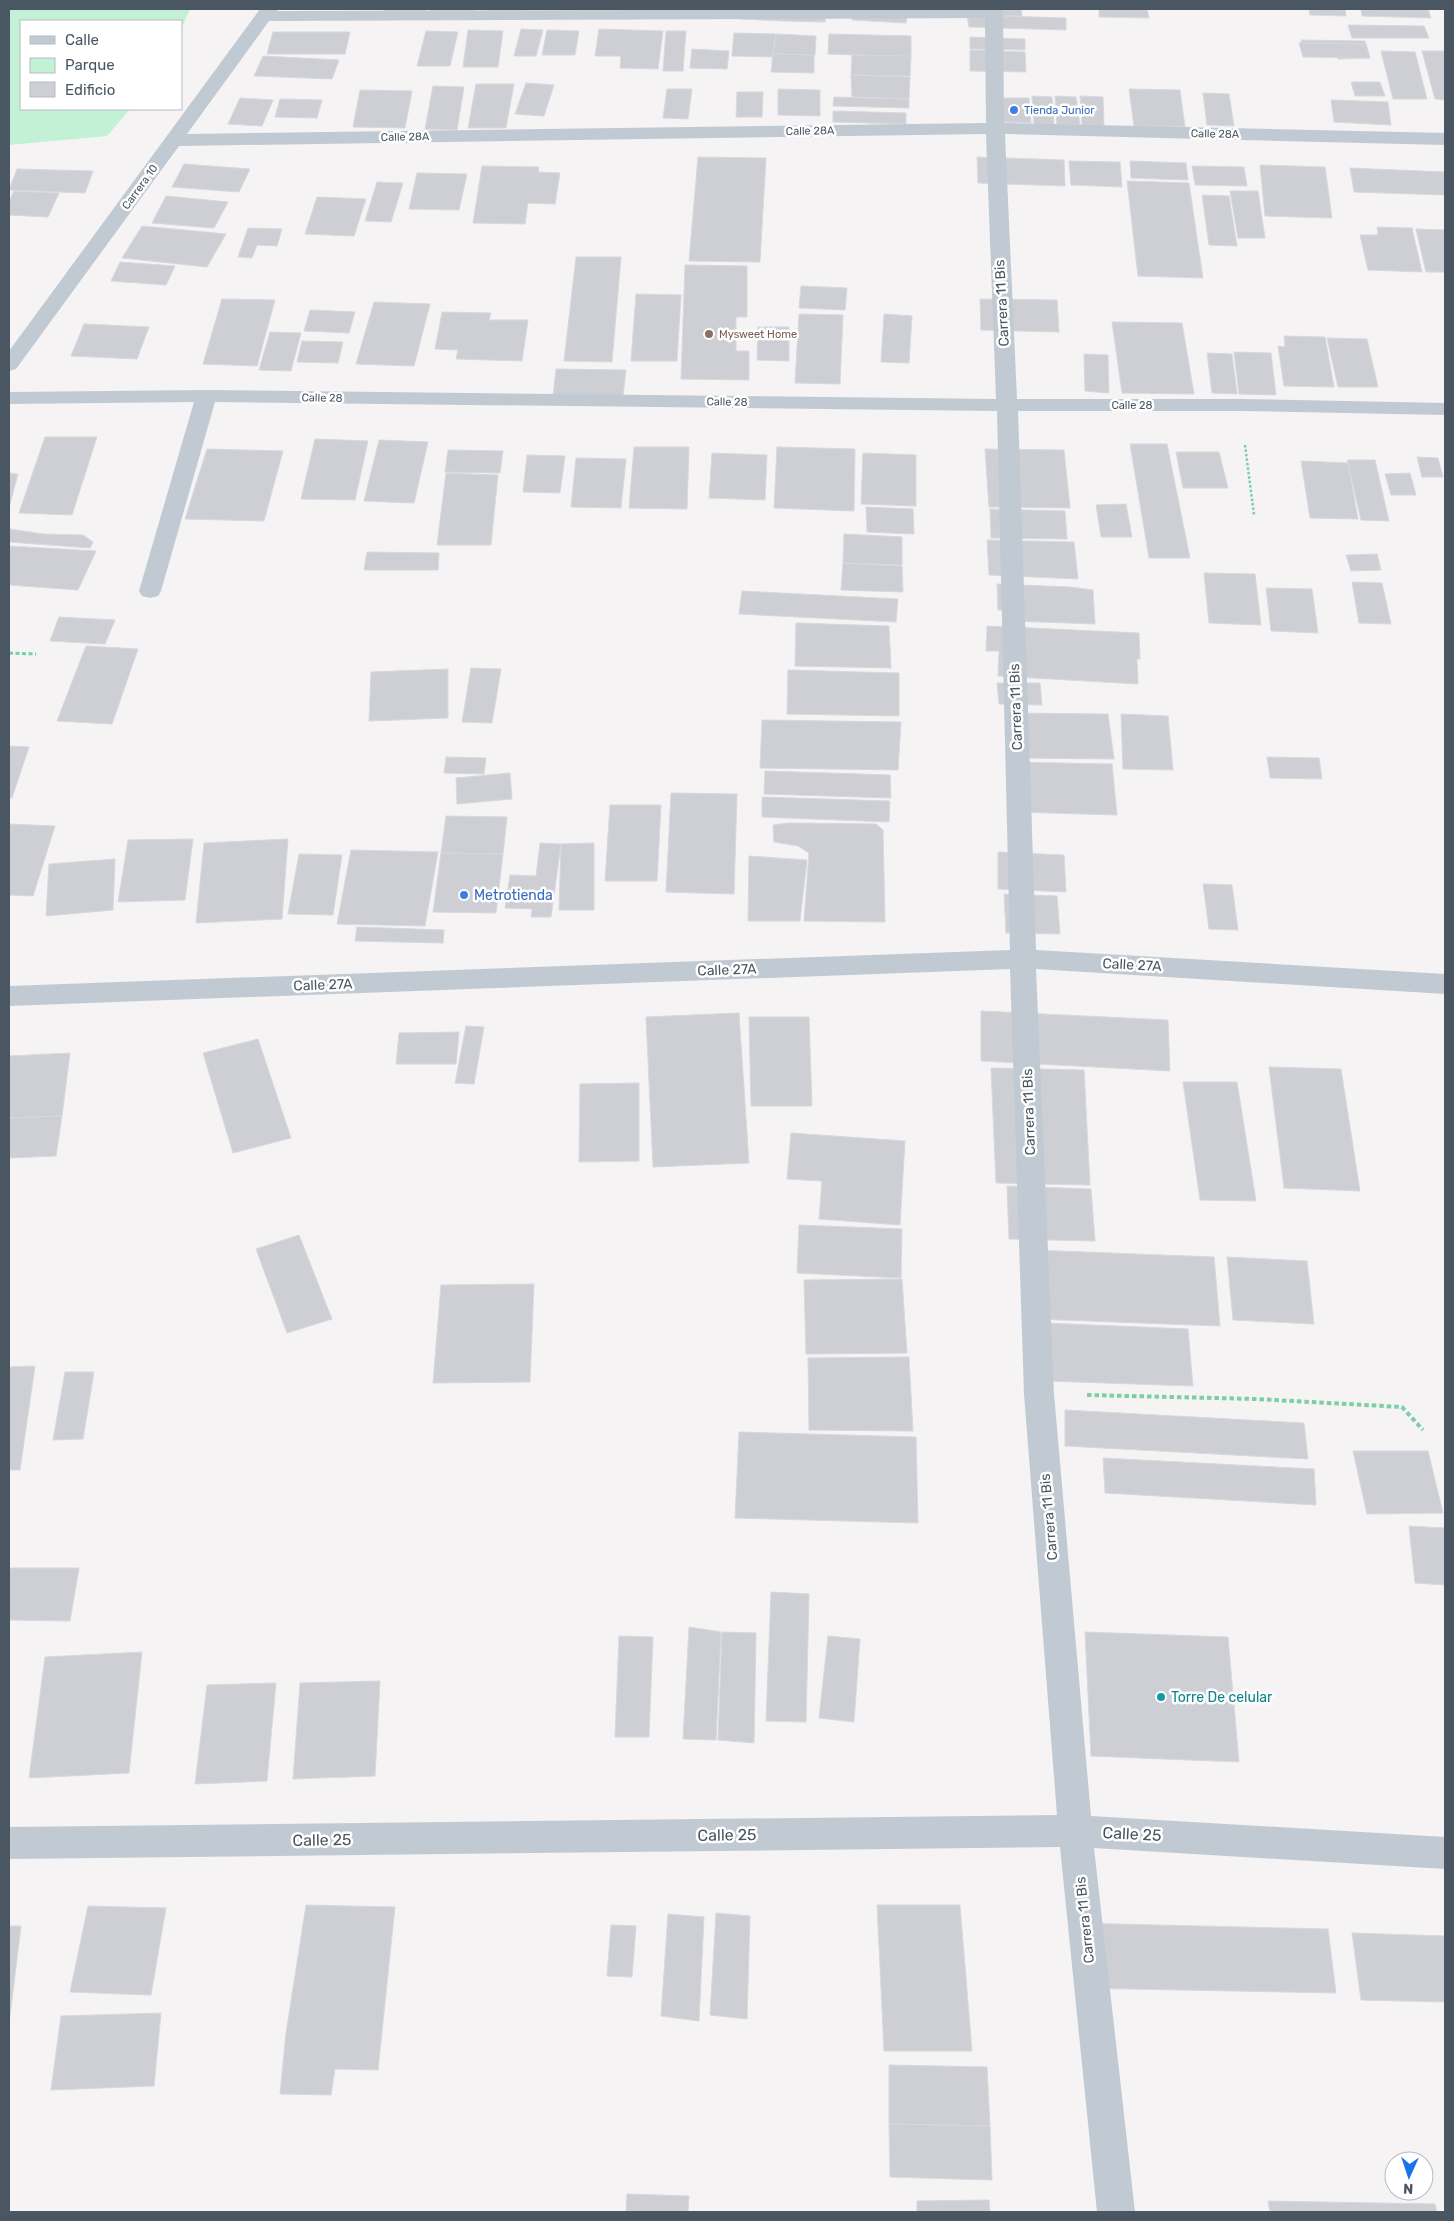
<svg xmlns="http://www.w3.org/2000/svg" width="1454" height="2221" font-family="Rubik,sans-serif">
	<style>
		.green { fill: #c3f1d5 }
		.building { fill: #cdcfd5; stroke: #d7d9de }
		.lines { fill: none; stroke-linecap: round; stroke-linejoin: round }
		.path-far2 { stroke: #7ad0a6; stroke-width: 2.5; stroke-dasharray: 2.5 2; stroke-linecap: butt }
		.path-far1 { stroke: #7ad0a6; stroke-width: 3; stroke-dasharray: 4 2.5; stroke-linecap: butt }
		.path { stroke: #7ad0a6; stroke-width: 4; stroke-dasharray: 4.5 3; stroke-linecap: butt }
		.minor { fill: #c1cad2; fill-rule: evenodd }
		.shop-dot { fill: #3f7fe0; stroke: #fff; stroke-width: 2 }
		.education-dot { fill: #8d6e63; stroke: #fff; stroke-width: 2 }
		.culture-dot { fill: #0f9aa8; stroke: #fff; stroke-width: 2 }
		.labels { text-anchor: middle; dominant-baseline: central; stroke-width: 5; stroke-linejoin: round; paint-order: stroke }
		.far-shop-label { font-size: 11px; fill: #366cbe; stroke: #fff; text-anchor: start }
		.far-street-label { font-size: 11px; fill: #4a5661; stroke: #fff }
		.far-education-label { font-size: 11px; fill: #785e54; stroke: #fff; text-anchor: start }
		.street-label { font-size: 14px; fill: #4a5661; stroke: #fff }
		.shop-label { font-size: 14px; fill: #366cbe; stroke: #fff; text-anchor: start }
		.culture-label { font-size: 14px; fill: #0d838f; stroke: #fff; text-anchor: start }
		.near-street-label { font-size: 16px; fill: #4a5661; stroke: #fff }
	</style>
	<rect width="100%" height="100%" fill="#f5f3f3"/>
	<polygon class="green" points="9,9 190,9 181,29 181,21 21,21 21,109 130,109 107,136 9,145"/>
	<g class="building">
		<polygon points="384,9 426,9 426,12 383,12"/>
		<polygon points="430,9 475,9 474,14 429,13"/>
		<polygon points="486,9 524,9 523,13 486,12"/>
		<polygon points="741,9 783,9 782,21 740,19"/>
		<polygon points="783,9 826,9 825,22 782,21"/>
		<polygon points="853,9 908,9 906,23 852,20"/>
		<polygon points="968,9 1021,9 1022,16 967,15"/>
		<polygon points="1099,9 1147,9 1149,18 1099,17"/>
		<polygon points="1309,9 1345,9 1346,16 1310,15"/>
		<polygon points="1361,9 1428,9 1431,18 1362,16"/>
		<polygon points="967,15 1066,18 1066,30 969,27"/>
		<polygon points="1348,25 1424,26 1429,38 1352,38"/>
		<polygon points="521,29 543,30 536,56 514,56"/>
		<polygon points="599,29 663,31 658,69 620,68 621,56 595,56"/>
		<polygon points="468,30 503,31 498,67 463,67"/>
		<polygon points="547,30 579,31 575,55 542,55"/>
		<polygon points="426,31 458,32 450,66 417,66"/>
		<polygon points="666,31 686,31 683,71 663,71"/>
		<polygon points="273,32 350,32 345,54 267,54"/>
		<polygon points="734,33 776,34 772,57 732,56"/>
		<polygon points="776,34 816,36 815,55 773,54"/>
		<polygon points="829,34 911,36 911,57 828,54"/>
		<polygon points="970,37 1025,39 1025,50 970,49"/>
		<polygon points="1301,40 1365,41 1370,58 1338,59 1336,54 1304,54"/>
		<polygon points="1299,43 1366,44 1370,58 1303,57"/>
		<polygon points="692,49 729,51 727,69 690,68"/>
		<polygon points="970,50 1025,52 1026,72 970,71"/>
		<polygon points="1381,51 1415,52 1427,99 1393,99"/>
		<polygon points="1422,51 1445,51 1445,100 1435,99"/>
		<polygon points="773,54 814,55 814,73 771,72"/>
		<polygon points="852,55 911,56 910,76 851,75"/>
		<polygon points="263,56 339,60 332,79 254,76"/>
		<polygon points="851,75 910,77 909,99 852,97"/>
		<polygon points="1351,82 1380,82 1385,96 1355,96"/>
		<polygon points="526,83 554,85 544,116 515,114"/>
		<polygon points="476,84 514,84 506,128 468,128"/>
		<polygon points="433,86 464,87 457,130 425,129"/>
		<polygon points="667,89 692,89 688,119 663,118"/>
		<polygon points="778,89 820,90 820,116 778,115"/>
		<polygon points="1129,89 1180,90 1185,127 1134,126"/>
		<polygon points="360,90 412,91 405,128 353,127"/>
		<polygon points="737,92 763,92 762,117 736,117"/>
		<polygon points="1203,93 1229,94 1234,126 1207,125"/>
		<polygon points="1032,96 1052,97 1054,125 1034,125"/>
		<polygon points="1055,96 1076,97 1080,125 1057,125"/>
		<polygon points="1080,96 1103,97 1104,126 1082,125"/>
		<polygon points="834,97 909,99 909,108 833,106"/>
		<polygon points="240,98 273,100 262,126 228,124"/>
		<polygon points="996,98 1029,98 1031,123 998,122"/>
		<polygon points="280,99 322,100 317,118 275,117"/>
		<polygon points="1331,100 1388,102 1391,125 1334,122"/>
		<polygon points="833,111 906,113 906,124 833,122"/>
		<polygon points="698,157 766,158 760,262 689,261"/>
		<polygon points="977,157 1064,160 1065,186 978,183"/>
		<polygon points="1069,161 1120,162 1122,187 1071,185"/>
		<polygon points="1130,161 1186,163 1188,180 1131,178"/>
		<polygon points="184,164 250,169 239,192 172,187"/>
		<polygon points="1260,165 1325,167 1332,218 1265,216"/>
		<polygon points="482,166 539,167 538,172 560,173 555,204 528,203 525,224 473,223"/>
		<polygon points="1192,166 1244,167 1247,186 1195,185"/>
		<polygon points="1350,168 1445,172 1445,195 1354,192"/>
		<polygon points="17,169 93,171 85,193 9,190"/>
		<polygon points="417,173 467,174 459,210 409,209"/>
		<polygon points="1127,181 1189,183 1203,278 1138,276"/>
		<polygon points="377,182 403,183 391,222 365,221"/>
		<polygon points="14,191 59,193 48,217 9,215 9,201"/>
		<polygon points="1230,191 1258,191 1265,238 1238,238"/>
		<polygon points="1202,195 1229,196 1237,246 1209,245"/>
		<polygon points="166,196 228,202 214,228 152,223"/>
		<polygon points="317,197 366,199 354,236 305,234"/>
		<polygon points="142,226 226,234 207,267 122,258"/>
		<polygon points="1377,227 1412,228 1422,272 1368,270 1360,235 1378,235"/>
		<polygon points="248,228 282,229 277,246 257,245 252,258 238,257"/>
		<polygon points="1416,229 1445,230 1445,272 1426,272"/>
		<polygon points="576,257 621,257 612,362 564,361"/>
		<polygon points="120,262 175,266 166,285 111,281"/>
		<polygon points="685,265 747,266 747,317 736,317 736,351 749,351 749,380 681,379"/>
		<polygon points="801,286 847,288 845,310 799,308"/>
		<polygon points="636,294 681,295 677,361 631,361"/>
		<polygon points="222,299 275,300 257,366 203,364"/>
		<polygon points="980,299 1057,300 1059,332 981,330"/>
		<polygon points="374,302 430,304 414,366 356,364"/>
		<polygon points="310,310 355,312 349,333 304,331"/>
		<polygon points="442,312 491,313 489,320 528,320 522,361 456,359 458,350 435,349"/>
		<polygon points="799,314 843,315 840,384 795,383"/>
		<polygon points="884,314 912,316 909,363 881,362"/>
		<polygon points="1112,322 1182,323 1194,394 1122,393"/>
		<polygon points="84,324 149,327 137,359 71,356"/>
		<polygon points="758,327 789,327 789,361 757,360"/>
		<polygon points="270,332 301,333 291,371 259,370"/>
		<polygon points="1284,336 1325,337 1334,387 1284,386 1278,346 1285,347"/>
		<polygon points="1327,338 1367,339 1378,387 1338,387"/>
		<polygon points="302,341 343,342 338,363 297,362"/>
		<polygon points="1234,352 1271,353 1276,395 1239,394"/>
		<polygon points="1207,353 1232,354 1237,394 1212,393"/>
		<polygon points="1084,354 1108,355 1109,393 1085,391"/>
		<polygon points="556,369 626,370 623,397 553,396"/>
		<polygon points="45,437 97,437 72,515 19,513"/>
		<polygon points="315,439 368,441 355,500 301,499"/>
		<polygon points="379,440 428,442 414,503 364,501"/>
		<polygon points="1130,444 1167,444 1190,558 1149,558"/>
		<polygon points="634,447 689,447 687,509 629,508"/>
		<polygon points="777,447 855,449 854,511 774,508"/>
		<polygon points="207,449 283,451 264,521 185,519"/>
		<polygon points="985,449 1064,450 1070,508 989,507"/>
		<polygon points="448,450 503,451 500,473 445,472"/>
		<polygon points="1176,452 1219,452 1228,488 1183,488"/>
		<polygon points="712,453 767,455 765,500 709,498"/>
		<polygon points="863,453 916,455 916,506 861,504"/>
		<polygon points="527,455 565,456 560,493 523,492"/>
		<polygon points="1417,457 1438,458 1443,477 1422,477"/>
		<polygon points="576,458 626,459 621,508 571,507"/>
		<polygon points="1347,460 1375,460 1389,521 1361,520"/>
		<polygon points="1301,461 1348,463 1358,519 1310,518"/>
		<polygon points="9,473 18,474 9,508"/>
		<polygon points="446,473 498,475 491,545 437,545"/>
		<polygon points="1410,473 1416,495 1391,495 1385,474"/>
		<polygon points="1126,504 1132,537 1101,537 1096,505"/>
		<polygon points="866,507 913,509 914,534 867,532"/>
		<polygon points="990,509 1065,511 1067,539 991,538"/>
		<polygon points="9,527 10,529 43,534 83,535 93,542 90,548 9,542"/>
		<polygon points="844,534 902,537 902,565 843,563"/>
		<polygon points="987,540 1074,542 1078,579 989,575"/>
		<polygon points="9,546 96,551 78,590 9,585"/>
		<polygon points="367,552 439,553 438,570 364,570"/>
		<polygon points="1377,554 1381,570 1351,571 1346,555"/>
		<polygon points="843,563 902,566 903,592 841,590"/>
		<polygon points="1204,573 1255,574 1261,625 1209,623"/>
		<polygon points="1352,582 1382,583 1391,624 1359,623"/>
		<polygon points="997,584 1070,587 1093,590 1095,624 1011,621 1010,610 998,610"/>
		<polygon points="1266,588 1312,589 1318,633 1271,631"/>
		<polygon points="742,591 898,599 896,622 739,614"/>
		<polygon points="59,617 115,620 105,644 50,641"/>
		<polygon points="796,623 889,626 891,668 795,666"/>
		<polygon points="987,626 1139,633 1140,659 1137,659 1138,684 998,676 999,651 986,651"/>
		<polygon points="86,646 138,649 112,724 57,721"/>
		<polygon points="471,668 501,669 492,723 462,722"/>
		<polygon points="448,669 448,718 369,721 371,672"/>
		<polygon points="788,670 899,673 899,716 787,714"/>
		<polygon points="997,683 1040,683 1042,705 999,704"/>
		<polygon points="1012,713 1108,714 1114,759 1016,758"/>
		<polygon points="1121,714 1168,716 1173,770 1123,769"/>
		<polygon points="762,720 901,722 898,770 760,768"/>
		<polygon points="9,746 29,747 12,798 9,798"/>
		<polygon points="446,757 486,758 484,774 444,773"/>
		<polygon points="1267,757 1319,758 1322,779 1270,778"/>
		<polygon points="1010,762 1112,764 1117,815 1012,812"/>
		<polygon points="765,771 890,775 891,798 764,794"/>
		<polygon points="510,773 512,799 457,804 456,778"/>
		<polygon points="671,793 737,794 734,894 666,892"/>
		<polygon points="762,797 890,801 889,822 762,817"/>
		<polygon points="610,805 661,805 657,881 605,881"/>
		<polygon points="446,816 507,817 503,854 441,853"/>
		<polygon points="789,823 876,824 883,830 885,922 804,921 809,853 798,846 774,842 773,825"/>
		<polygon points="9,824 55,826 33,896 9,895"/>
		<polygon points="193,839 185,900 118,902 128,840"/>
		<polygon points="288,839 282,919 196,923 204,843"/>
		<polygon points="540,843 561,844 551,917 531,917 532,909 505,908 510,875 536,876"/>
		<polygon points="594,843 594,910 559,910 561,844"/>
		<polygon points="351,850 438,852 425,926 337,924"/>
		<polygon points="998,852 1064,855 1066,892 998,889"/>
		<polygon points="441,853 503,854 496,913 433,912"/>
		<polygon points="299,854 342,855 333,915 288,914"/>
		<polygon points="749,856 807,860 800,921 748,921"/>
		<polygon points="115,859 113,910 46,916 49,864"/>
		<polygon points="1203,884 1232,885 1238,930 1209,929"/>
		<polygon points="1004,894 1057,896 1060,934 1006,933"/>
		<polygon points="357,927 444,930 443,943 355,941"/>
		<polygon points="981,1011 1168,1020 1170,1071 981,1061"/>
		<polygon points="739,1013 749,1163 653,1167 646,1017"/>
		<polygon points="749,1017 809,1017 812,1106 751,1106"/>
		<polygon points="466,1026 484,1027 474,1084 455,1083"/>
		<polygon points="459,1032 456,1064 396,1064 399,1033"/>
		<polygon points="258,1039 291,1138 233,1153 203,1053"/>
		<polygon points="70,1053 62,1116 9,1118 9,1056"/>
		<polygon points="1269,1067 1341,1069 1360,1191 1284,1188"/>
		<polygon points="991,1068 1084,1070 1090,1185 996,1183"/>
		<polygon points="1183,1082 1237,1082 1256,1201 1200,1200"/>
		<polygon points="639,1083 639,1161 579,1162 580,1084"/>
		<polygon points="62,1116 56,1156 9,1158 9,1118"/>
		<polygon points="791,1133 905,1141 900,1225 819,1219 822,1181 787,1179"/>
		<polygon points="1007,1186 1091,1189 1095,1241 1009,1239"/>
		<polygon points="799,1225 902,1229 901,1278 797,1273"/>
		<polygon points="299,1235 332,1319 287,1333 256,1249"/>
		<polygon points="1033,1250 1214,1257 1220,1326 1035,1319"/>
		<polygon points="1227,1257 1307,1261 1314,1324 1233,1320"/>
		<polygon points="902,1279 907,1353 806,1354 804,1280"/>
		<polygon points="534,1284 530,1382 433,1383 441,1285"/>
		<polygon points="1045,1323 1188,1329 1193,1386 1047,1381"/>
		<polygon points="909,1357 913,1431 809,1430 808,1358"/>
		<polygon points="35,1366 20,1470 9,1470 9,1367"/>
		<polygon points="65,1372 94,1372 83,1439 53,1440"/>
		<polygon points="1065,1410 1304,1423 1308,1459 1065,1446"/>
		<polygon points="739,1432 916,1437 918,1523 735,1518"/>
		<polygon points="1353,1451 1428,1451 1443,1513 1367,1514"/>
		<polygon points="1103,1458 1314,1469 1316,1505 1105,1493"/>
		<polygon points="1409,1526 1445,1528 1445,1585 1415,1583"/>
		<polygon points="9,1568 79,1568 70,1621 9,1620"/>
		<polygon points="771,1592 809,1594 806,1722 766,1721"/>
		<polygon points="689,1627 721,1632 716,1740 683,1739"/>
		<polygon points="722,1632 756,1633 754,1743 718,1740"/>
		<polygon points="1085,1632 1228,1637 1239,1762 1091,1756"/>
		<polygon points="619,1636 653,1637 649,1737 615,1737"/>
		<polygon points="828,1636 860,1639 854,1722 819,1718"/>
		<polygon points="142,1652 129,1773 29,1778 45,1657"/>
		<polygon points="380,1681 375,1776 293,1779 300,1683"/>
		<polygon points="276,1683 267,1781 195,1784 207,1685"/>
		<polygon points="306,1905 395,1907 378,2070 335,2069 331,2095 280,2094 286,2033"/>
		<polygon points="877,1905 960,1905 972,2051 884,2051"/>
		<polygon points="88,1906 166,1908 151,1995 70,1992"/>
		<polygon points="716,1913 750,1916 747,2019 710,2015"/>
		<polygon points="668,1914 704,1917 699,2021 661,2016"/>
		<polygon points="1073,1923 1328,1929 1336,1993 1078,1988"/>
		<polygon points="611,1925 636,1926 632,1977 607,1976"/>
		<polygon points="9,1926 21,1926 9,2024"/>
		<polygon points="1352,1933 1445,1936 1445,2002 1361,2000"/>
		<polygon points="161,2013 154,2086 51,2090 61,2016"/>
		<polygon points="889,2065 987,2067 990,2126 889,2124"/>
		<polygon points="889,2124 990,2126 992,2180 890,2177"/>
		<polygon points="627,2194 689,2196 688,2212 626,2212"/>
		<polygon points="989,2200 990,2212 917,2212 917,2201"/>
		<polygon points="1268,2201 1435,2204 1437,2212 1270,2212"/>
	</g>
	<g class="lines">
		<polyline class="path-far2" points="1245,445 1254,515"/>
		<polyline class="path-far1" points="9,653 36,654"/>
		<polyline class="path" points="1087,1395 1256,1399 1402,1407 1423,1430"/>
		<path class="minor" d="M260 9H278L277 11 1003 9 1004 123 1445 133V145L1005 134 1017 399H1240L1445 403V415L1240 411H1018L1036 950 1445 974V994L1036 969 1054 1394 1091 1816 1445 1837V1869L1094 1848 1135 2212H1097L1060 1847 9 1859V1827L1057 1815 1024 1394 1010 969 9 1006V986L1010 950 997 411 215 402 161 591 158 596 150 598 142 596 139 591 194 402 9 404V392L206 390 996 399 986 134 179 146 16 369 9 371V351ZM985 18 986 123 187 134 269 21Z"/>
	</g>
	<g class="shop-dot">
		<circle cx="1014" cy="110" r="5"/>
		<circle cx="464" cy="895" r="5"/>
	</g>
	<circle class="education-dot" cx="709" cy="334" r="5"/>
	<circle class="culture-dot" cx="1161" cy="1697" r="5"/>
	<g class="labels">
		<g class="far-shop-label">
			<text x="1024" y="110">Tienda Junior</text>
		</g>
		<g class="far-street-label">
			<text transform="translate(810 131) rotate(-1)">Calle 28A</text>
			<text transform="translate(1215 134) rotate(1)">Calle 28A</text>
			<text transform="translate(405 137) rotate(-1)">Calle 28A</text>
			<text transform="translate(140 187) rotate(-54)">Carrera 10</text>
			<text transform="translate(322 398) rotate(1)">Calle 28</text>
			<text transform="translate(727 402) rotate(1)">Calle 28</text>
			<text x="1132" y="405">Calle 28</text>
		</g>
		<g class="far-education-label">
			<text x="719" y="334">Mysweet Home</text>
		</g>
		<g class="street-label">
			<text transform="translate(1002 303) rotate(-93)">Carrera 11 Bis</text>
			<text transform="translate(1016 707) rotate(-92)">Carrera 11 Bis</text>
			<text transform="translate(1132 965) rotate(3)">Calle 27A</text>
			<text transform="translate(727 970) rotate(-2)">Calle 27A</text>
			<text transform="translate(323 985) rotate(-2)">Calle 27A</text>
			<text transform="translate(1029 1112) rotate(-92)">Carrera 11 Bis</text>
			<text transform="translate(1049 1517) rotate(-95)">Carrera 11 Bis</text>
			<text transform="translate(1085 1920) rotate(-96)">Carrera 11 Bis</text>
		</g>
		<g class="shop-label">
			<text x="474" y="895">Metrotienda</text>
		</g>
		<g class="culture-label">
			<text x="1171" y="1697">Torre De celular</text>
		</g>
		<g class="near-street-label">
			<text transform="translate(1132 1834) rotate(3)">Calle 25</text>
			<text transform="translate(727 1835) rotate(-1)">Calle 25</text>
			<text transform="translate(322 1840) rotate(-1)">Calle 25</text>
		</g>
	</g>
	<rect width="1454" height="2221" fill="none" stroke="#4a5661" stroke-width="20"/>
	<rect x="20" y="20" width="162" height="90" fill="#ffffff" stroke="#b7bbc0"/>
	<rect x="30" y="36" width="25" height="8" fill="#c1cad2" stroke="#b7bbc0"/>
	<text x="65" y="45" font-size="15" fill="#4a5661">Calle</text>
	<rect x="30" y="58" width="25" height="15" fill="#c3f1d5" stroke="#b7bbc0"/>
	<text x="65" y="70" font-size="15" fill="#4a5661">Parque</text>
	<rect x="30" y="82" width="25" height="15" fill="#cdcfd5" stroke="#b7bbc0"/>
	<text x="65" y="95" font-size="15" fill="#4a5661">Edificio</text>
	<g transform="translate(1409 2176) rotate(183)"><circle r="24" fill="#ffffff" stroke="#b7bbc0"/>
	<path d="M0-4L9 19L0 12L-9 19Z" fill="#1a73e8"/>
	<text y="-8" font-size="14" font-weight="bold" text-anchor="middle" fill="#4a5661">N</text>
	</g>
</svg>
